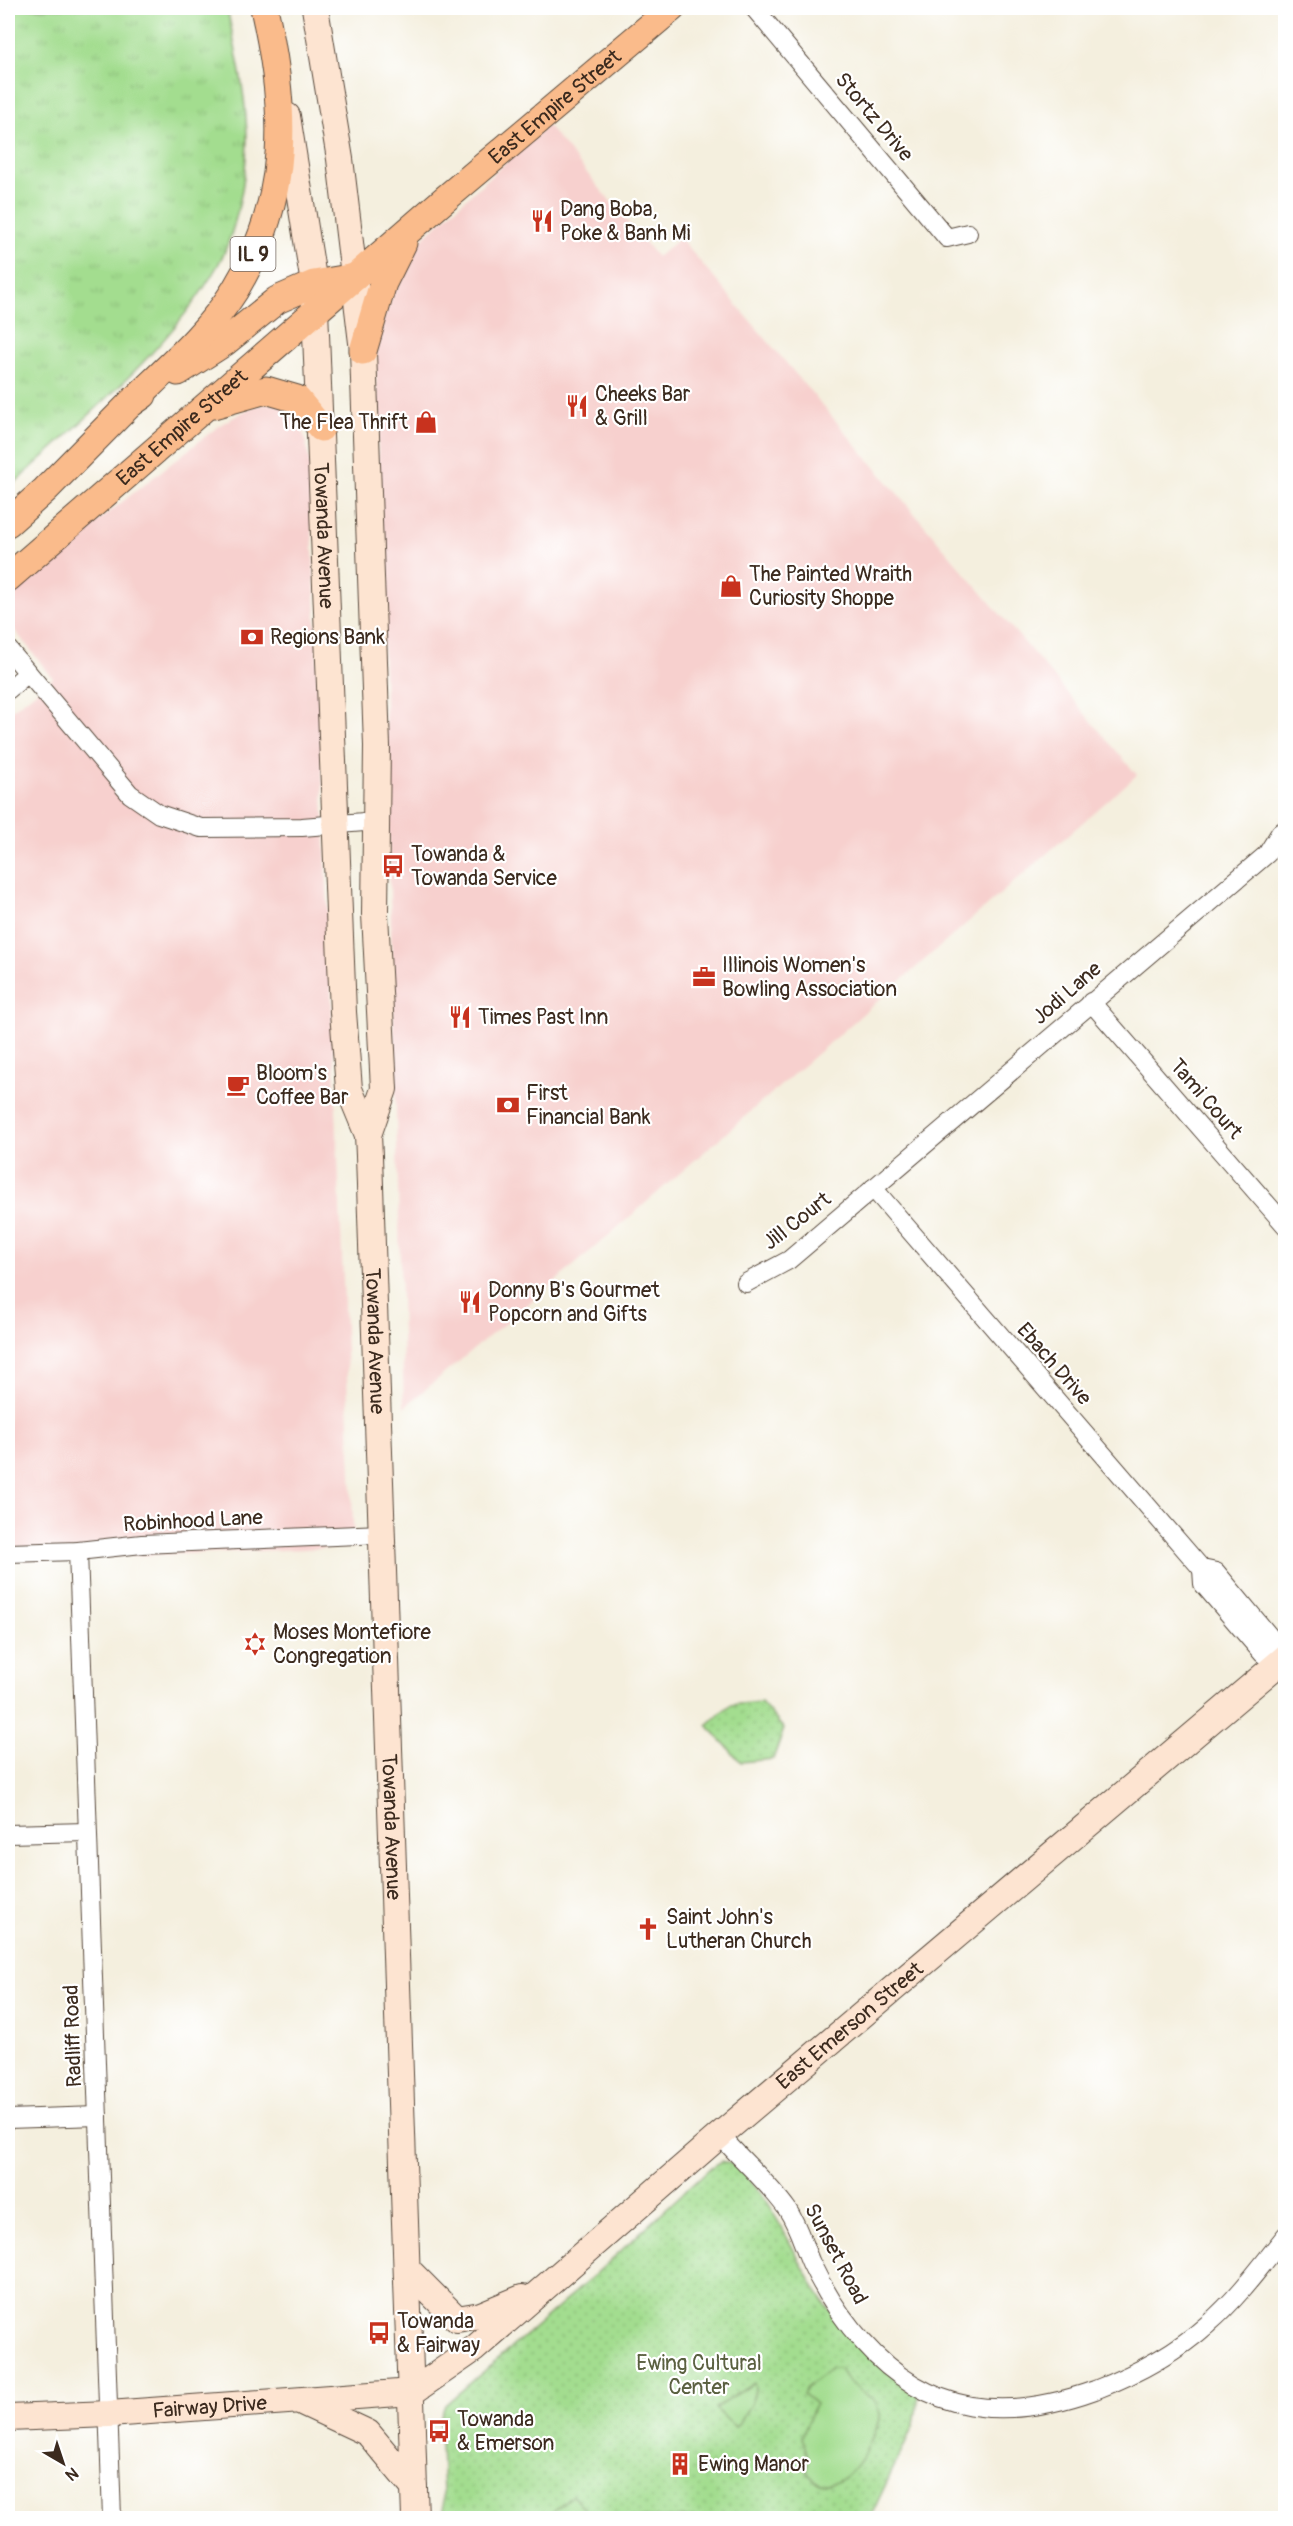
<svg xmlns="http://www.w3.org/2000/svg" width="1293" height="2526" font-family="Pangolin,sans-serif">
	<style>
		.built { fill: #f7d0ce }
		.grass { fill: url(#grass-tufts); stroke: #6f8456; stroke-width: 1.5 }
		.park { fill: url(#park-dots); stroke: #6f8456; stroke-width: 1.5 }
		.garden { fill: #a3dd8f; stroke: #6f8456; stroke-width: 1.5 }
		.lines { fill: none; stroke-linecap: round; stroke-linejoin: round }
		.street-casing { stroke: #57483b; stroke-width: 20 }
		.secondary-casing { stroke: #57483b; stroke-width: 28 }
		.primary-casing { stroke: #57483b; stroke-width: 29 }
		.street { stroke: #fff; stroke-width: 18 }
		.secondary { stroke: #fde4d1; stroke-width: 26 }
		.primary { stroke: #fabb8b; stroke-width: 27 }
		.labels { text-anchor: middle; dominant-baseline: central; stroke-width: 4.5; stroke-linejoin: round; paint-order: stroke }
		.shield { fill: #fff; stroke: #766a62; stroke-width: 1.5 }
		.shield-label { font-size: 20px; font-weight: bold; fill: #3b2a1e }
		.street-label { font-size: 21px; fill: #3b2a1e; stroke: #fff }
		.poi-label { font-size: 21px; fill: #3b2a1e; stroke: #fff; text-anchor: start }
		.park-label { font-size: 21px; fill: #5a6040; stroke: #fff }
	</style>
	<defs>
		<pattern id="grass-tufts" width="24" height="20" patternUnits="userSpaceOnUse" patternTransform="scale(1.5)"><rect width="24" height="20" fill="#a3dd8f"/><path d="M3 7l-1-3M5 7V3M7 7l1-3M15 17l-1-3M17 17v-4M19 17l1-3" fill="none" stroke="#8dbe7b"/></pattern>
		<pattern id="park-dots" width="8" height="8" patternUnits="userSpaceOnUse" patternTransform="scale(1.5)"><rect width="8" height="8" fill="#a3dd8f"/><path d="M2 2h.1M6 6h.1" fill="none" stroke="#8dbe7b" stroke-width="1.8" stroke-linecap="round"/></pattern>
	</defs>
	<rect width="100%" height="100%" fill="#fff"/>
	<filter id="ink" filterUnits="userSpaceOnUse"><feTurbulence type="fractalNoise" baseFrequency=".0167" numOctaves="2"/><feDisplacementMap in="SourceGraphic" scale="12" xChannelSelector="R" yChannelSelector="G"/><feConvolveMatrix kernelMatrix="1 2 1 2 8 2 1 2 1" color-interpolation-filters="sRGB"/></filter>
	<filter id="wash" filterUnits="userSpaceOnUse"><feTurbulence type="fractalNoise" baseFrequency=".008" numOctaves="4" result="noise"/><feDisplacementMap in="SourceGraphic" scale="24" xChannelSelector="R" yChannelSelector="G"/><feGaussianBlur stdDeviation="1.35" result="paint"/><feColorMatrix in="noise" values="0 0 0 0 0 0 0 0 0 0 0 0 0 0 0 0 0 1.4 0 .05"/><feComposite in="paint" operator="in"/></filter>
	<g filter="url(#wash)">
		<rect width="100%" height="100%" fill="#f4efde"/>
		<g class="built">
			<polygon points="547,125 657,257 680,238 1137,775 563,1275 404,1407 375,338 411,249"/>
			<polygon points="268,403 287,407 295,415 305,438 311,471 311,501 354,1547 8,1561 8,713 53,678 12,627 8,615 10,595 19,583 220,425 252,407"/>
		</g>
		<path class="grass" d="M8 8H227C236 52 247 97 247 142 246 179 236 233 218 265 170 350 79 423 8 489Z"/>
		<g class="park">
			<polygon points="761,1702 784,1729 773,1759 741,1762 707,1725 730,1705"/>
			<path d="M721 2161C762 2165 801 2276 827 2306 855 2338 889 2366 919 2395L914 2424 870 2518H444L440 2419 445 2405 588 2281 711 2167Z"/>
		</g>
		<g class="garden">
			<path d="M832 2368H840L847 2381 875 2401C877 2406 880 2413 879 2419 873 2446 836 2512 806 2471L808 2457 802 2437 815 2404 803 2394 807 2387Z"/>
			<path d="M754 2383C759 2394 743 2419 735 2427L715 2408Z"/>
			<polygon points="572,2495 592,2518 551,2518 550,2514"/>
		</g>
	</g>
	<g filter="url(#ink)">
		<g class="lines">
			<g class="street-casing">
				<g id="street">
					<polyline points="754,8 947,238 968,233"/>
					<polyline points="8,649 130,794 159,814 201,828 302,827 377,821"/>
					<polyline points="8,690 28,673"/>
					<polyline points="1091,1002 1286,1226"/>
					<polyline points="873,1188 1202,1569"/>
					<polyline points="746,1283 789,1260 1267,854 1280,833 1286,829"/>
					<polyline points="78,1551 112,2518"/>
					<polyline points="8,1553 78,1551 142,1544 382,1534"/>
					<polyline points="1275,1656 1275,1643 1216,1572 1202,1569 1203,1584 1263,1654 1275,1656 1280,1661"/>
					<polyline points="8,1834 87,1832"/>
					<polyline points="8,2119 98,2116"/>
					<path d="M720 2135C741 2160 768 2182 787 2209 798 2225 803 2245 811 2263 825 2292 842 2319 863 2342 929 2416 1006 2422 1095 2390 1136 2374 1175 2354 1208 2324 1238 2298 1261 2266 1286 2235"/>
				</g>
			</g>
			<g class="secondary-casing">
				<g id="secondary">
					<polyline points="315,8 340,159 363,351 377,746 375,914 384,1089 368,1135"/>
					<path id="s1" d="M287 116 314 284 343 1012 349 1089 368 1135 369 1156 415 2518"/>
					<polyline points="408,2270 457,2319 481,2315 522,2298"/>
					<polyline points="304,2403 368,2433 414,2488"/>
					<path id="s2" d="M8 2418 109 2414 412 2392 474 2349 720 2135 1286 1657"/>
				</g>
			</g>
			<g class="primary-casing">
				<g id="primary">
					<polyline points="363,351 383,283 403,243"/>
					<polyline points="178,372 225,342 277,300 314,284 355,277"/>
					<path d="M130 404C166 369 208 333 235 290 291 198 287 109 264 8"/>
					<polyline points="213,405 266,390 297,399 321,428"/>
					<polyline points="8,523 45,490 130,404 143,395"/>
					<path id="s3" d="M8 578 445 199 672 8"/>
				</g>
			</g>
			<use href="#street" class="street"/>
			<use href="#secondary" class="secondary"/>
			<use href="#primary" class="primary"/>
		</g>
	</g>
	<defs>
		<g id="restaurant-bare" transform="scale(1.8)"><path d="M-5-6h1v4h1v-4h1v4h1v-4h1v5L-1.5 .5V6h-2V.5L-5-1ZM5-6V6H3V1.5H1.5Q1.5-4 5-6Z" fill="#c8321e" stroke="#fff" stroke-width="2.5" paint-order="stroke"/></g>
		<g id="shop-bare" transform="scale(1.8)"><path d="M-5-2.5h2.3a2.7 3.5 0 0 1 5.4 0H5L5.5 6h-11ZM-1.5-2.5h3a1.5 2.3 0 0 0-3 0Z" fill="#c8321e" stroke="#fff" stroke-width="2.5" paint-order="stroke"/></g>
		<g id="bank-bare" transform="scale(1.8)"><path d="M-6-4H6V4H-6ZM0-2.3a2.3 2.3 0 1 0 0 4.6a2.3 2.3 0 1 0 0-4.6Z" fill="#c8321e" stroke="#fff" stroke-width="2.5" paint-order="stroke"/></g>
		<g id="bus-bare" transform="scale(1.8)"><path d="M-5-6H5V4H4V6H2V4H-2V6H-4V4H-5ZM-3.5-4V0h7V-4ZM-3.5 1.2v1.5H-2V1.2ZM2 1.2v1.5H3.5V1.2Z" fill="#c8321e" stroke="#fff" stroke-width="2.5" paint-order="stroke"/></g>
		<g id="office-bare" transform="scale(1.8)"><path d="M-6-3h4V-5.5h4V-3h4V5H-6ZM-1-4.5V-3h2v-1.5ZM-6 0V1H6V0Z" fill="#c8321e" stroke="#fff" stroke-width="2.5" paint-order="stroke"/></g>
		<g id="cafe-bare" transform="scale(1.8)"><path d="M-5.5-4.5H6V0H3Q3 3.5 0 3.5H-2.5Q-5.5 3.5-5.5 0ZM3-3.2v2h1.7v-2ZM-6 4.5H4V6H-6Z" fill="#c8321e" stroke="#fff" stroke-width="2.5" paint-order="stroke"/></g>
		<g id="synagogue-bare" transform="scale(1.8)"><path d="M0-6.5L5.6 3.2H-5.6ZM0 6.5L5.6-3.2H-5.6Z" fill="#c8321e" stroke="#fff" stroke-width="2.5" paint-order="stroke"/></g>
		<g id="church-bare" transform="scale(1.8)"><path d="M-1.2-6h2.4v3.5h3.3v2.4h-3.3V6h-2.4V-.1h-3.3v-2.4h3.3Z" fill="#c8321e" stroke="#fff" stroke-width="2.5" paint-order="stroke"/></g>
		<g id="building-bare" transform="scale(1.8)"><path d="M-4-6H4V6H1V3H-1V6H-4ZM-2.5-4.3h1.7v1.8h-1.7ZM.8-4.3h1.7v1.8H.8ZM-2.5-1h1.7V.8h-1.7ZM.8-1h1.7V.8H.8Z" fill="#c8321e" stroke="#fff" stroke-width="2.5" paint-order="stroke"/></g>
	</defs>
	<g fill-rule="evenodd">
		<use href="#restaurant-bare" x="542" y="221"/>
		<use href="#restaurant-bare" x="577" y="406"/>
		<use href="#shop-bare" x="426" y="422"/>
		<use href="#shop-bare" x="731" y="586"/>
		<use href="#bank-bare" x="252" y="637"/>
		<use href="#bus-bare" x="393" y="866"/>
		<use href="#office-bare" x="704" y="977"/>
		<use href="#restaurant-bare" x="460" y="1017"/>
		<use href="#cafe-bare" x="238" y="1085"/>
		<use href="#bank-bare" x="508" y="1105"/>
		<use href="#restaurant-bare" x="470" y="1302"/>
		<use href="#synagogue-bare" x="255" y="1644"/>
		<use href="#church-bare" x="648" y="1929"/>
		<use href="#bus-bare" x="379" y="2333"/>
		<use href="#bus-bare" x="439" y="2431"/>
		<use href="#building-bare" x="680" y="2464"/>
	</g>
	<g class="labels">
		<rect class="shield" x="230.5" y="237" width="45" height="34" rx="4.5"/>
		<g class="shield-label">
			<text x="253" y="254">IL 9</text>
		</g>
		<g class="street-label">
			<text stroke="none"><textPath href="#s3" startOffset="722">East Empire Street</textPath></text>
			<text transform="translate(874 117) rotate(50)">Stortz Drive</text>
			<text stroke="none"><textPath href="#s3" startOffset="230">East Empire Street</textPath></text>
			<text stroke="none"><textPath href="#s1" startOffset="422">Towanda Avenue</textPath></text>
			<text transform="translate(1067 993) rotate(-41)">Jodi Lane</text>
			<text transform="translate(1206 1099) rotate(49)">Tami Court</text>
			<text transform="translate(797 1221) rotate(-38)">Jill Court</text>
			<text stroke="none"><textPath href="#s1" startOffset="1232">Towanda Avenue</textPath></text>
			<text transform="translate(1054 1364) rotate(49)">Ebach Drive</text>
			<text transform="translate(193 1521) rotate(-3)">Robinhood Lane</text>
			<text stroke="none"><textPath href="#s1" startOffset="1718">Towanda Avenue</textPath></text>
			<text stroke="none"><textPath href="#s2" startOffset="976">East Emerson Street</textPath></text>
			<text transform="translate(73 2036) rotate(-92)">Radliff Road</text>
			<text transform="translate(836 2254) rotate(62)">Sunset Road</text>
			<text stroke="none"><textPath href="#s2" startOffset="202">Fairway Drive</textPath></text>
		</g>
		<g class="poi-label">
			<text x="560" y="209">Dang Boba,<tspan x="560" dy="24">Poke &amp; Banh Mi</tspan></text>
			<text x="595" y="394">Cheeks Bar<tspan x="595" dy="24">&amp; Grill</tspan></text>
			<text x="408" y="422" text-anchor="end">The Flea Thrift</text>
			<text x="749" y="574">The Painted Wraith<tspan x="749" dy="24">Curiosity Shoppe</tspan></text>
			<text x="270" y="637">Regions Bank</text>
			<text x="411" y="854">Towanda &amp;<tspan x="411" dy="24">Towanda Service</tspan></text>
			<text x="722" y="965">Illinois Women's<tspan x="722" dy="24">Bowling Association</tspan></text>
			<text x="478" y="1017">Times Past Inn</text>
			<text x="256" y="1073">Bloom's<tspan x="256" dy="24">Coffee Bar</tspan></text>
			<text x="526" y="1093">First<tspan x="526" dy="24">Financial Bank</tspan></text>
			<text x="488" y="1290">Donny B's Gourmet<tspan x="488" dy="24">Popcorn and Gifts</tspan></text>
			<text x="273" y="1632">Moses Montefiore<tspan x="273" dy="24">Congregation</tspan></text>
			<text x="666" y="1917">Saint John's<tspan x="666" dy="24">Lutheran Church</tspan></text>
			<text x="397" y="2321">Towanda<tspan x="397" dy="24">&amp; Fairway</tspan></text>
			<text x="457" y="2419">Towanda<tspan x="457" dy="24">&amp; Emerson</tspan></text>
			<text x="698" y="2464">Ewing Manor</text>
		</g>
		<g class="park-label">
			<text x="699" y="2363">Ewing Cultural<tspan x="699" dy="24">Center</tspan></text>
		</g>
	</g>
	<rect width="1293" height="2526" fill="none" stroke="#fff" stroke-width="30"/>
	<g transform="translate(63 2463) rotate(141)" stroke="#ffffff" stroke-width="4.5" paint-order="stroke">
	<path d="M0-4.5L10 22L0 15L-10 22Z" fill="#3b2a1e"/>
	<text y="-9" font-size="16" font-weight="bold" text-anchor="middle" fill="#3b2a1e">N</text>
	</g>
</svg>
